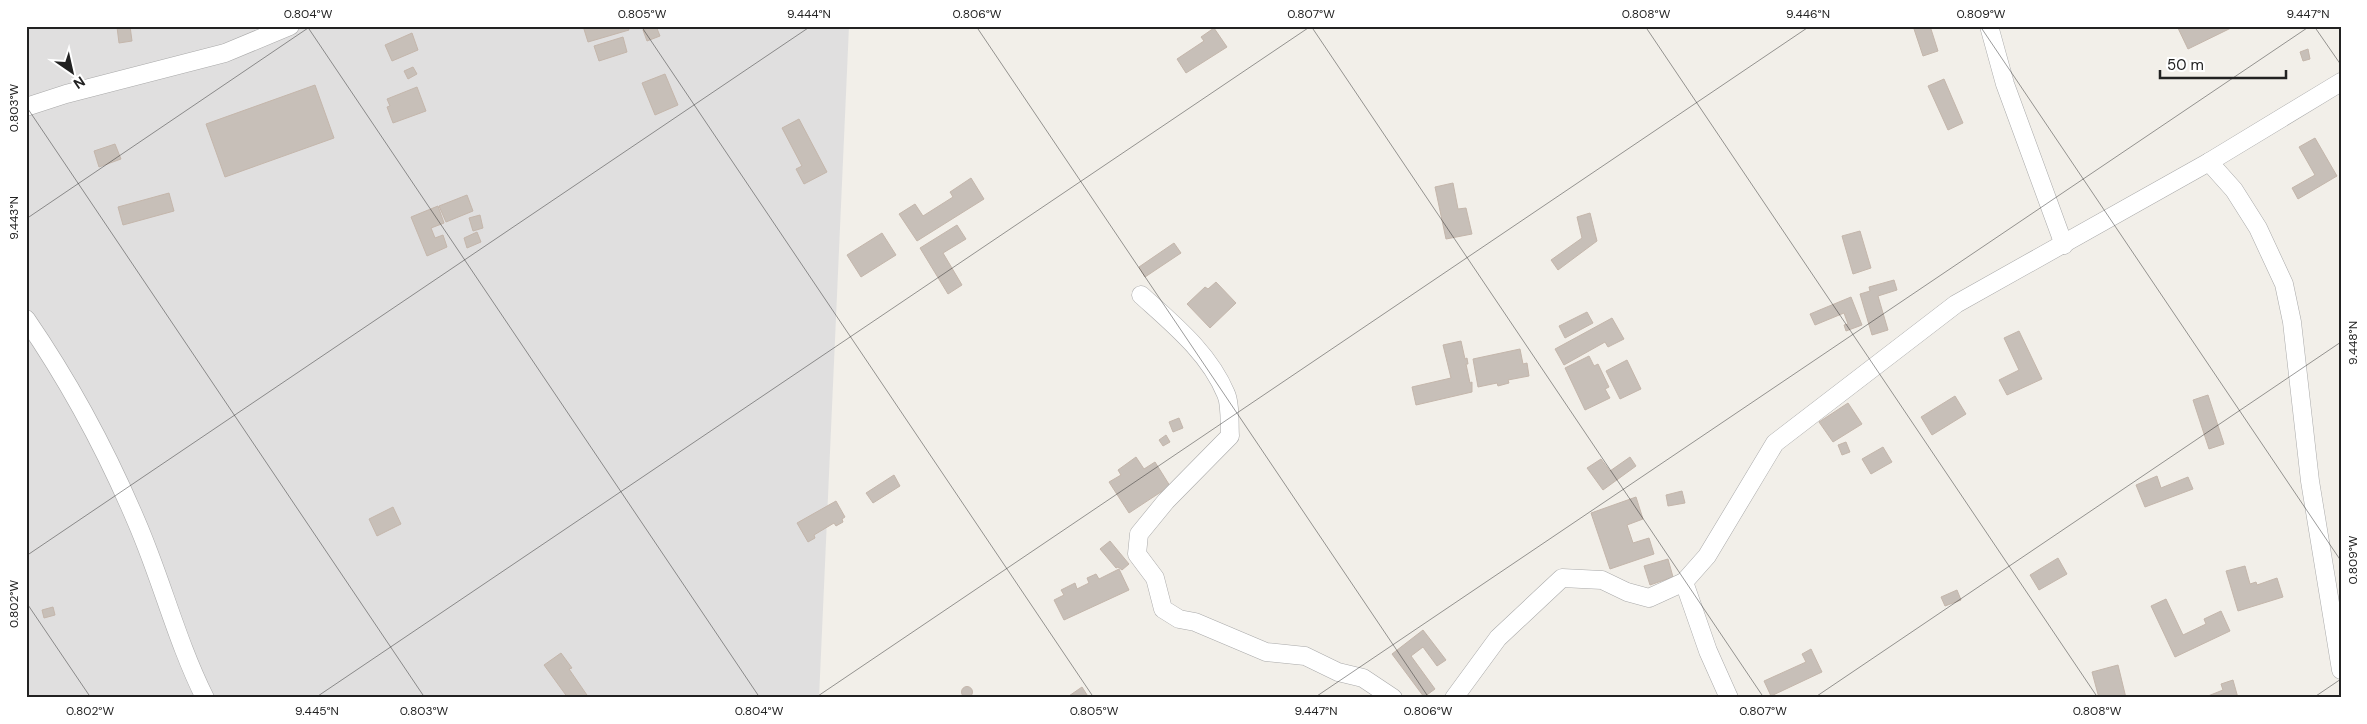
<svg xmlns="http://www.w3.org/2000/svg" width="2367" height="724" font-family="'DM Sans',sans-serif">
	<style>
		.residential { fill: #e0dfdf }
		.building { fill: #c7bfb8; stroke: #c4b6ab }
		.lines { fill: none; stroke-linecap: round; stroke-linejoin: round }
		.street-casing { stroke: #a9a9a9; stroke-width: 19 }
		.street { stroke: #fff; stroke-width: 18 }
		.ticks { fill: none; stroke: #222; stroke-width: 1; stroke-opacity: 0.45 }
		.neatline { fill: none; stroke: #222; stroke-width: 2 }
		.ticks-label { font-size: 12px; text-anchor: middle; fill: #222 }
	</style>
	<rect width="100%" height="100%" fill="#f2efe9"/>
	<polygon class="residential" points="26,26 849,26 819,698 26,698"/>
	<g class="building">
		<polygon points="111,26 130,26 132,41 119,43 117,27 111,28"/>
		<polygon points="583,26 628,26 629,30 588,42"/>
		<polygon points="653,26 656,26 660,36 647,41 643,30"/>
		<polygon points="1913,26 1930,26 1938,51 1923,56"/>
		<polygon points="2177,26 2230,26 2231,28 2188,49"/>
		<polygon points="1214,28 1227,47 1186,73 1177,59 1204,41 1201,37"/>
		<polygon points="412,33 418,50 392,61 385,45"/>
		<polygon points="623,37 627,52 599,61 594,46"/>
		<polygon points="2308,49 2310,59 2303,61 2300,52"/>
		<polygon points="413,67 417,74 408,79 404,71"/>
		<polygon points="665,74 678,105 655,115 642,83"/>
		<polygon points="1944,79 1963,123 1948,130 1928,86"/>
		<polygon points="315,85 334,138 225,177 206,124"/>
		<polygon points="417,87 426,111 393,123 387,107 390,106 387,99"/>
		<polygon points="799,119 827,172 804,184 796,169 802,166 782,128"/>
		<polygon points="2315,138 2337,176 2298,199 2292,188 2315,175 2299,147"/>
		<polygon points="115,144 121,159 99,167 94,151"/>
		<polygon points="971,178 984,199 917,241 899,214 915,204 923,216 953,197 950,192"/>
		<polygon points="1453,183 1458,209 1466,208 1472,234 1446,239 1435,187"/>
		<polygon points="169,193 174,211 123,225 118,207"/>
		<polygon points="467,195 473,211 446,222 439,206"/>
		<polygon points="438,206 444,223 431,228 435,238 443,235 447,247 427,256 411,217"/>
		<polygon points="1590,213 1597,241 1558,270 1551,260 1582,238 1577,217"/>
		<polygon points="480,215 483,228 473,231 469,218"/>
		<polygon points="957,225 966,239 943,253 962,285 948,294 920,248"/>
		<polygon points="1860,231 1871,268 1853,274 1842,236"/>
		<polygon points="477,232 481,242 467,248 464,238"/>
		<polygon points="882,233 896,255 861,277 847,255"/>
		<polygon points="1174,243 1181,253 1145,277 1139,267"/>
		<polygon points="1894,280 1897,290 1878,296 1888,330 1872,335 1860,294 1870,291 1869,287"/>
		<polygon points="1216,282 1236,303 1210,328 1187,304 1205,287 1208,289"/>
		<polygon points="1851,297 1862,325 1846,331 1844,325 1848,324 1844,313 1815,325 1810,314"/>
		<polygon points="1587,312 1593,323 1565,338 1559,326"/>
		<polygon points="1612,318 1624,339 1608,347 1605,342 1564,365 1555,349"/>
		<polygon points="2019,331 2042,379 2007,395 1999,380 2019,370 2004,338"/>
		<polygon points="1461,341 1465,359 1467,358 1468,364 1466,364 1470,383 1472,382 1472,392 1416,405 1412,387 1451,378 1443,345"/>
		<polygon points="1520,349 1523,364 1527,363 1529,376 1508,380 1509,383 1498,386 1497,383 1478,387 1473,359"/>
		<polygon points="1589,356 1594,366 1598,364 1609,387 1605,389 1610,398 1585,410 1565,368"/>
		<polygon points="1627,360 1641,389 1620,399 1606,371"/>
		<polygon points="2208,395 2224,444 2209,449 2193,400"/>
		<polygon points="1955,396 1966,414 1932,435 1921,417"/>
		<polygon points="1848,403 1862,424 1833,442 1819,422"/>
		<polygon points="1179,418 1183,428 1173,432 1169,422"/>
		<polygon points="1166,435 1170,442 1163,446 1159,440"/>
		<polygon points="1846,442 1850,452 1842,455 1838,445"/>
		<polygon points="1883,447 1892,462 1871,474 1862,459"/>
		<polygon points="1136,457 1144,469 1155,462 1170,486 1129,513 1109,482 1121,475 1118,470"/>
		<polygon points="1630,457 1636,466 1603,490 1587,468 1601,459 1610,471"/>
		<polygon points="894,475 900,486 873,503 866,493"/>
		<polygon points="2157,476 2161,488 2188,477 2193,489 2145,507 2136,485"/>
		<polygon points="1682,491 1685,503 1668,506 1666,495"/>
		<polygon points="1636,497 1643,519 1627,525 1633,543 1649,538 1654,554 1610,569 1591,513"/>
		<polygon points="836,501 845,517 842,519 843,522 836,526 834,523 814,535 815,538 808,542 797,523"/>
		<polygon points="393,507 401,524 377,536 369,519"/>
		<polygon points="1110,541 1129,564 1122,570 1118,567 1116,568 1100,549"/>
		<polygon points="2058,558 2067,574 2039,590 2030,575"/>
		<polygon points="1668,559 1673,577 1650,585 1644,566"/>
		<polygon points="2245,566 2250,584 2256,582 2257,585 2277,578 2283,597 2238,611 2226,571"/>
		<polygon points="1119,569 1129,590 1064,620 1054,600 1064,595 1061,590 1075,583 1077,589 1089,583 1087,578 1096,574 1099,579"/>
		<polygon points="1957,590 1961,600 1945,606 1941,597"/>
		<polygon points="2166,599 2183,635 2206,624 2204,619 2221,611 2230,631 2175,657 2151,606"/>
		<polygon points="53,607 55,615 44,618 42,610"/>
		<polygon points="1423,630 1446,660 1437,666 1423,647 1411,656 1435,689 1424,697 1392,654"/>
		<polygon points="1811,649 1822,672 1771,696 1764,681 1806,662 1802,654"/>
		<polygon points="561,653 572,668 569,669 589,698 568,698 544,665"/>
		<polygon points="2118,665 2126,698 2099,698 2092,672"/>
		<polygon points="2233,680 2238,698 2203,698 2223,690 2221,684"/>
		<circle cx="967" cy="692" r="5.5"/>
		<polygon points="1082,687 1089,698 1066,698"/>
	</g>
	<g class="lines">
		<g class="street-casing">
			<g id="street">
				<polyline points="1989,26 2005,84 2064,245"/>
				<polyline points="26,107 66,94 225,53 290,26"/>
				<polyline points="2209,162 2234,190 2258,228 2284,284 2292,322 2310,481 2341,670"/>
				<path d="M1141 295C1173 324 1209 353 1226 394 1231 405 1229 424 1230 436L1166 501 1139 534 1137 554 1155 578 1163 609 1179 619 1195 622 1266 652 1305 656 1338 672 1363 678 1393 698"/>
				<path d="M26 319C70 383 107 452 137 523 162 581 177 642 205 698"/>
				<polyline points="1684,582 1708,651 1729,698"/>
				<polyline points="1454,698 1498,638 1562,578 1602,580 1627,592 1649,598 1684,582 1707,556 1775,443 1956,304 2209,162 2341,82"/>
			</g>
		</g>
		<use href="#street" class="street"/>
	</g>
	<path class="ticks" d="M307 26 760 698M641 26 1094 698M976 26 1429 698M1311 26 1764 698M1645 26 2098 698M1980 26 2341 561M2314 26 2341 65M26 106 425 698M26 219 311 26M26 556 811 26M26 602 91 698M315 698 1311 26M815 698 1810 26M1314 698 2310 26M1814 698 2341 342M2313 698 2341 679"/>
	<rect width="2367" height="724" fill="none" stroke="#ffffff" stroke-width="55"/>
	<g transform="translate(72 72) rotate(146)" stroke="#ffffff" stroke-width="4" paint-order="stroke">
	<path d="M0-4L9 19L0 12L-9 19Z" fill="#222222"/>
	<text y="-8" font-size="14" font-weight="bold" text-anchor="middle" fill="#222222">N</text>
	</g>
	<path d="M2160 70v8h126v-8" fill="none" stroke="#222222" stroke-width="2.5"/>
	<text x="2167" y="70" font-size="15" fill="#222222" stroke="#ffffff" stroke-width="4" paint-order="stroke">50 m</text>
	<rect x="28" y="28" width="2312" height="668" class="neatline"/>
	<g class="ticks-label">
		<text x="308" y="18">0.804°W</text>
		<text x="642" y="18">0.805°W</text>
		<text x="809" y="18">9.444°N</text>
		<text x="977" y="18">0.806°W</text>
		<text x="1311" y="18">0.807°W</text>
		<text x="1646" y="18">0.808°W</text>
		<text x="1808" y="18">9.446°N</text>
		<text x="1981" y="18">0.809°W</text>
		<text x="2308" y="18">9.447°N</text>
		<text transform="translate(14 108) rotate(-90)" y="4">0.803°W</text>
		<text transform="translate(14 218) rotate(-90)" y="4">9.443°N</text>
		<text transform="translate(2353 343) rotate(-90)" y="4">9.448°N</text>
		<text transform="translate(2353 560) rotate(-90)" y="4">0.809°W</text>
		<text transform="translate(14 604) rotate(-90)" y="4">0.802°W</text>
		<text x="90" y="715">0.802°W</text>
		<text x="317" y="715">9.445°N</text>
		<text x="424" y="715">0.803°W</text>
		<text x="759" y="715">0.804°W</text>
		<text x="1094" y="715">0.805°W</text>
		<text x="1316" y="715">9.447°N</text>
		<text x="1428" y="715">0.806°W</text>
		<text x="1763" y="715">0.807°W</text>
		<text x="2097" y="715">0.808°W</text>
	</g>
</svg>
